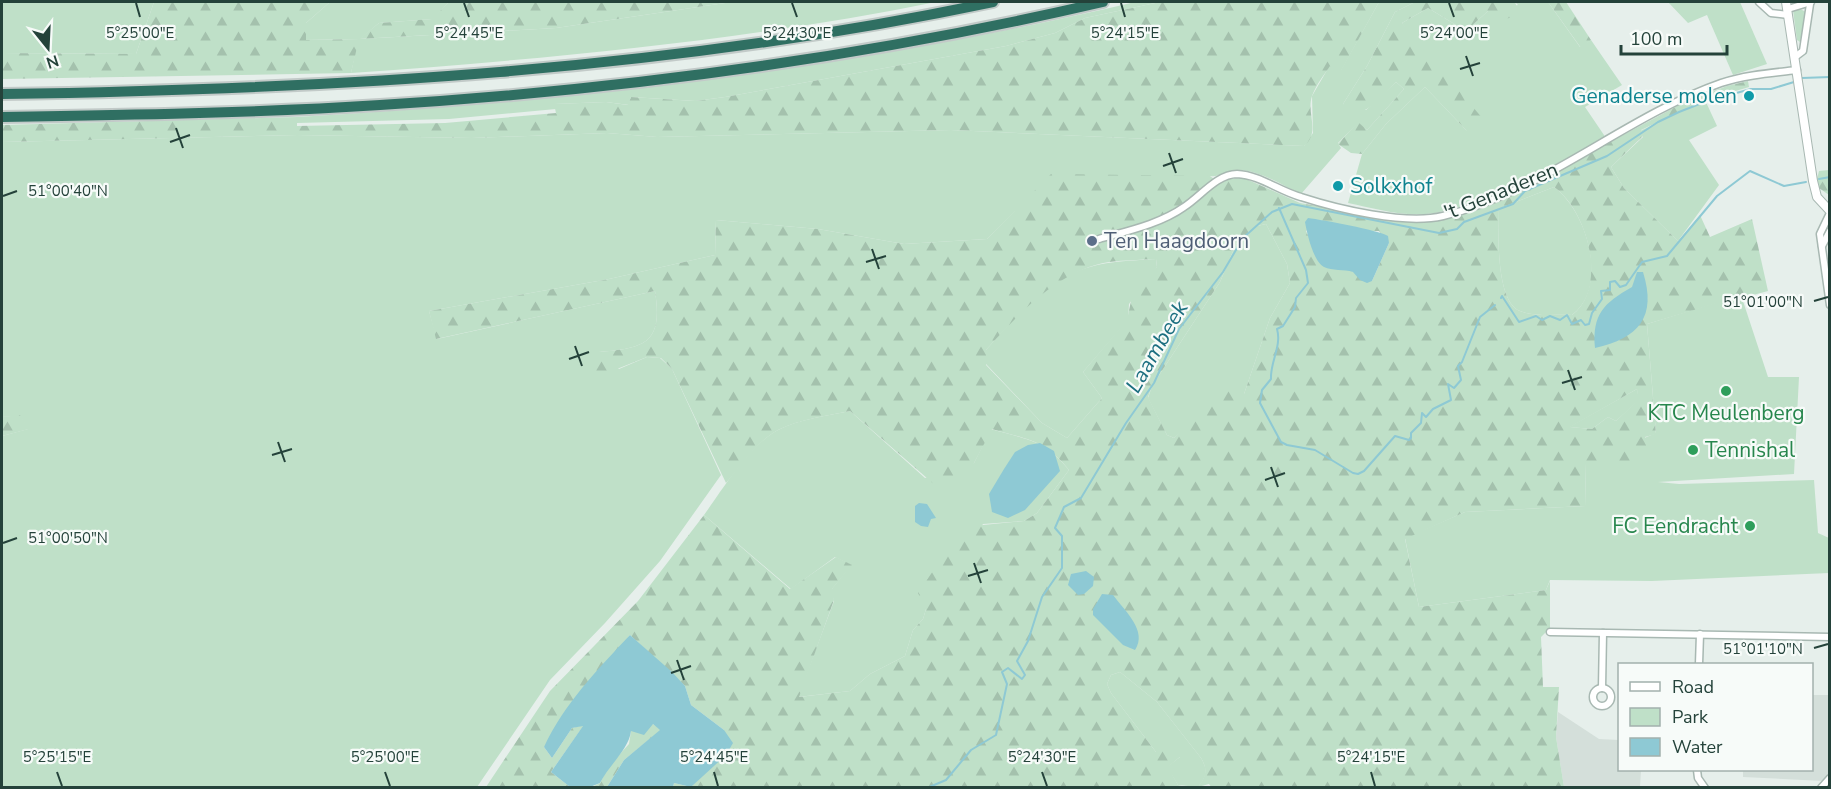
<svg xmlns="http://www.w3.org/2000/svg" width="1831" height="789" font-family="'Nunito Sans',sans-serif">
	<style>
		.built { fill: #d4dfda }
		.green { fill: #bfe0c8 }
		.forest { fill: url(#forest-firs); fill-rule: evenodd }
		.water { fill: #8ec9d4 }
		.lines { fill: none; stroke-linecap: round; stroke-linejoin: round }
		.stream { stroke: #8ec9d4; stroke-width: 2 }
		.minor-casing { stroke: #a8b8b2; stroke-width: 9 }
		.tertiary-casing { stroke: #a8b8b2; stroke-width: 10 }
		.motorway-casing { stroke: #c2cac8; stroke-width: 14 }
		.minor { stroke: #fff; stroke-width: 6 }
		.tertiary { stroke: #fff; stroke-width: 8 }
		.motorway { stroke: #2f6f62; stroke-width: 10 }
		.ticks { fill: none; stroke: #24423a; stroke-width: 2 }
		.culture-dot { fill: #0f9aa8; stroke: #f7fbf9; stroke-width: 2 }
		.service-dot { fill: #5c6f8a; stroke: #f7fbf9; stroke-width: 2 }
		.leisure-dot { fill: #2e9e5b; stroke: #f7fbf9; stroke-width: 2 }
		.labels { text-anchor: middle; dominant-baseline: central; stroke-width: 4.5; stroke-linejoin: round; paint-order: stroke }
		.culture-label { font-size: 21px; fill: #0d838f; stroke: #f7fbf9; text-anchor: end }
		.street-label { font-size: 21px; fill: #24423a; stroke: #f7fbf9 }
		.service-label { font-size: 21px; fill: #4e5e75; stroke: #f7fbf9; text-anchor: start }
		.leisure-label { font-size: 21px; fill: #27864d; stroke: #f7fbf9 }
		.water-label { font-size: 22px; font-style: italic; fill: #1c6f80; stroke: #f7fbf9 }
		.ticks-label { font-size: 15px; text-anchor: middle; fill: #24423a; stroke: #f7fbf9; stroke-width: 4.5; stroke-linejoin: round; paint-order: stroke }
	</style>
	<defs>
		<pattern id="forest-firs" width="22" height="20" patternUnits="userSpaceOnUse" patternTransform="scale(1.5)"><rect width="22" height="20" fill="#bfe0c8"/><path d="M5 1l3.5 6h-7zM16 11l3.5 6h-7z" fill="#a4c1ad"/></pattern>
	</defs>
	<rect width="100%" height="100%" fill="#e6efeb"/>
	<g class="built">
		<polygon points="1812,695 1829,695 1828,775 1823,781 1743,777 1743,770 1812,770"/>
		<polygon points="1558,712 1599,739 1619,740 1620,770 1641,770 1640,787 1564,787 1556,737"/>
	</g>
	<g class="green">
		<polygon points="2,2 154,2 136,54 2,53"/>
		<path d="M330 2H449L433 19 379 23 360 39 556 28 732 2H936C743 41 547 59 351 73L358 39 305 40 306 23Z"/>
		<path d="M1135 2H1160L1085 18 1055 33 1006 46 725 97 695 101 631 97 629 105 606 102 555 104 556 109 449 119 297 123V117C579 101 860 67 1135 2Z"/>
		<path d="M1379 2H1415L1395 12 1367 66 1343 104 1366 110 1396 82 1404 89 1367 130 1358 123 1338 143 1341 148 1301 194C1282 185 1259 170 1238 170 1228 170 1218 178 1210 176L1015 211 987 239 904 244 818 229 716 220 715 255 609 279 429 311 437 339 655 291C663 343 646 348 599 352L619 369 647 357 660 358 672 369 721 475 660 561 605 623 550 680 477 787H2V436L28 429 20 416 2 417V142L297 135 472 138 607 133 657 137 951 130 1304 146 1313 133 1312 96 1330 65 1341 70Z"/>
		<path d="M1515 2H1548L1580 47 1591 40 1622 85 1585 107 1606 138C1559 162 1476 210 1425 214 1399 216 1373 208 1348 203L1362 154 1386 124 1425 87 1467 131 1402 23 1428 8 1466 31 1488 11 1518 5Z"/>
		<polygon points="1668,2 1740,2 1767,64 1733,75 1707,15 1688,23"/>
		<polygon points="1800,9 1806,12 1800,42 1797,40 1793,10"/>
		<polygon points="1705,100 1717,126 1689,140 1719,185 1678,241 1624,188 1611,167 1643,137 1640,131"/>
		<path d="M1554 187C1587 211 1610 287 1572 315 1557 314 1534 317 1520 311 1495 301 1499 232 1498 209Z"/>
		<polygon points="1266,224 1287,264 1290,283 1270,318 1244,394 1182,430 1174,438 1167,435 1148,398 1152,386 1220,282 1236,244 1257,226"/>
		<path d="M1156 259 1157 267 1129 304 1128 320 1083 372 1102 398 1067 438 1042 423 986 364V350C1009 324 1037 291 1069 275 1096 261 1127 261 1156 259Z"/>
		<polygon points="1741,295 1768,377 1799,377 1794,474 1658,482 1679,484 1814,480 1818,533 1829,538 1829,573 1652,581 1550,580 1546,590 1419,607 1405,538 1465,512 1585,506 1586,463 1656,433 1647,324"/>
		<polygon points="1637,389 1639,400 1616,421 1608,417 1592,429 1569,427"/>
		<path d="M850 411 925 478 974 463 991 429C1028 440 1044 439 1069 470L1037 513 1024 521 983 524 926 609 923 619 913 630 905 656 870 674 850 691 798 697 834 601 831 590 851 565 835 557 791 589 704 515C723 489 749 445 778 430 799 419 827 416 850 411Z"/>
		<path d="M1120 672 1157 702 1201 758C1208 770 1207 776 1198 787L1178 785 1167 767 1180 757 1156 752 1111 693 1107 684 1111 675Z"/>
	</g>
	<g class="forest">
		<polygon points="154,2 330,2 306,23 306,40 359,39 379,23 432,19 449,2 732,2 556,28 359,39 351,73 2,79 2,53 136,54"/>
		<path d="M1160 2H1379L1341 71 1330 66C1324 75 1316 85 1312 96 1306 114 1321 132 1304 146L951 130 657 137 607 133 472 138 297 135 2 142V125L297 117V126L445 123 556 113 554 104 606 102 628 105 631 97 695 101 725 97 1006 46 1055 33 1085 18Z"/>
		<path d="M1415 2H1515L1518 10 1512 17 1503 20 1488 11 1466 31 1428 8 1402 23 1483 119 1467 131 1425 87 1386 124 1362 154 1351 153 1338 144 1358 122 1367 130 1404 89 1396 82C1382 95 1360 127 1343 104L1367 66 1395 12Z"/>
		<polygon points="1548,2 1566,2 1591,40 1581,48"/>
		<path d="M1748 81 1749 87 1705 100 1641 130 1643 136 1611 167 1624 188 1678 241 1700 215 1710 237 1752 219 1768 291 1742 298 1741 296 1647 324 1656 434 1645 437 1648 463H1586L1585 506 1465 512 1405 539 1419 607 1546 590 1550 581V628L1541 637 1543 687H1559L1556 737 1564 787 1212 788 1209 784 1198 787C1206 776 1208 770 1201 758L1157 702 1120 672 1111 675 1107 684 1111 693 1156 752 1170 743 1181 756 1168 767 1178 785 1186 787H673L674 783 691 787 706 771 724 730 691 705 685 686 630 635 544 747 552 758 572 728 584 725 551 772 570 787H486L550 691 638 601 704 515 790 589 836 557 852 565 832 589 834 600 799 697 850 691 870 674 905 656 913 630 923 619 926 609 918 593 963 527 1024 521 1037 513 1069 470C1044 439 1028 440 992 429L974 463 950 494 944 493 850 411C827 416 800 419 778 430 757 441 741 466 726 483L672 369 661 358 647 357 602 375 591 369V360L599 352C646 348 663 343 655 291L436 339 429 311 609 279 715 255 716 220 818 229 904 244 987 239 1051 174 1210 176 1219 183 1227 179 1244 178 1300 203 1400 221H1425L1448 217 1567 165 1683 103 1727 86ZM1554 187C1587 210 1609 287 1572 315 1557 314 1534 317 1520 311 1495 301 1499 232 1498 209ZM1319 220 1363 231H1379L1389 243 1372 281C1348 269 1317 257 1306 231ZM1266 224 1287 264 1290 283 1270 318 1244 394 1217 388 1174 438 1167 435 1148 397 1152 386 1220 282 1236 244 1257 226ZM1156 259 1157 267 1135 282 1127 320 1083 372 1102 398 1067 438 1042 423 986 365V350C1019 314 1058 270 1109 262 1125 260 1141 260 1156 259ZM1637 389 1638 400 1616 421 1608 417 1592 429 1570 427Z"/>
		<polygon points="1829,170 1830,170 1829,195 1819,188 1817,179 1819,171"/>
		<polygon points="20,415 29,429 2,436 2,417"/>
		<polygon points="653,724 661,730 624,760 607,787 590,788 600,783 608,767 629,744 631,731"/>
	</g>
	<g class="water">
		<path d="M1308 218C1323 220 1378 230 1388 236L1389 243 1372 281 1367 283 1360 280 1353 272C1344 269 1332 271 1324 267 1313 261 1307 233 1305 222Z"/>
		<path d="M1637 272H1643C1657 317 1639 338 1595 348 1592 314 1604 303 1632 287Z"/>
		<polygon points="1040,443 1054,451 1060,471 1025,510 1008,518 992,512 989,494 1004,469 1015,452 1028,445"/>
		<polygon points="919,503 927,504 936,518 931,519 928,527 921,526 915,522 915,506"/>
		<polygon points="1086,571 1094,577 1093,586 1084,594 1078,595 1068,585 1071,574"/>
		<path d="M1102 594 1113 595C1125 611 1148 631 1135 650L1123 645 1093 615V609Z"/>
		<path d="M630 635 672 672 685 686 691 705 724 730 733 743 726 755 691 787 674 783 673 787H607L624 760 660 730 653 724 644 735 631 731C629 749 609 765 600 783L590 787H570L551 772 583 726 572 728 552 758 544 747C564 704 597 670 630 635Z"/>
	</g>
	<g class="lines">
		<g class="stream">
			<polyline points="1802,78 1830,77"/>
			<polyline points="1819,179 1830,177"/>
			<path d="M1279 208 1306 270 1308 283 1296 298 1295 307 1283 326 1277 329C1282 346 1270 362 1271 379L1262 390 1260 403 1281 442 1287 445 1315 450 1353 473 1358 474 1364 471 1395 436 1409 440 1411 438V433L1421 423 1422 413 1426 417 1433 409 1451 400 1448 384 1454 388 1461 380 1458 366 1462 362 1480 317 1495 305"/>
			<polyline points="1501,298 1502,296 1519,322 1536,316 1542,320 1550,316 1560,320 1567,315 1572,324 1581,320 1585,325 1589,324 1592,313 1602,299 1601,291 1610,290 1610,282 1615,281 1620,287 1626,285 1642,262 1667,256 1717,196 1750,171 1784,186 1806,182"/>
			<polyline points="927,788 946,780 971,750 996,735 1007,684 1002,672 1008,668 1022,679 1025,675 1017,661 1028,641 1042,597 1062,568 1062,536 1055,528 1064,507 1081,498 1126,423 1154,383 1179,329 1223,272 1243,238 1272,212 1292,204 1439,233 1457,229 1464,222 1513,204 1525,191 1607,156 1658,122 1679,112 1707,101 1751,89 1771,89 1794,82"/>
		</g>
		<g class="minor-casing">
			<g id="minor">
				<polyline points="1759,2 1771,13 1788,15"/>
				<polyline points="1788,9 1811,2"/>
				<polyline points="1795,57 1803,51 1810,4"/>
				<polyline points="1830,213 1820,234 1830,305"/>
				<path d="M1099 239C1127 231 1160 224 1184 207 1200 197 1217 174 1237 174 1260 175 1279 191 1301 197 1338 209 1405 225 1443 216 1544 192 1624 117 1721 83 1745 75 1771 73 1797 70"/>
				<polyline points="1822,246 1830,231"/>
				<polyline points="1550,632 1830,637"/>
				<polyline points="1699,664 1700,634"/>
				<circle cx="1602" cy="697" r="9"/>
				<polyline points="1602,688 1603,633"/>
				<polyline points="1697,770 1698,778 1705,788"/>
				<polyline points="1821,788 1830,778"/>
			</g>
		</g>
		<g class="tertiary-casing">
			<polyline id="tertiary" points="1786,2 1813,181 1817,197 1830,211"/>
		</g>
		<g class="motorway-casing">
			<g id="motorway">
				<path d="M2 94C335 89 666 71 993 2"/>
				<path d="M2 117C128 115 254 113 380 105 623 90 866 57 1103 2"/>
			</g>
		</g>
		<use href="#minor" class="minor"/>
		<use href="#tertiary" class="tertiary"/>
		<use href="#motorway" class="motorway"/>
	</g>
	<path class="ticks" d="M136 3 140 17M464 3 469 17M792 3 797 17M1121 3 1125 17M1449 3 1454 17M1466 56 1473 76M1460 69 1480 63M176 128 183 148M170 142 190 135M1169 153 1176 173M1163 166 1183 159M3 196 17 191M872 249 879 269M866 262 886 256M1814 301 1828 297M575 346 582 366M569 359 589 352M1568 370 1575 390M1562 383 1582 377M278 442 285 462M272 455 292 449M1271 467 1278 487M1265 480 1285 473M3 543 17 538M974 563 981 583M968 576 988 570M1814 648 1828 644M677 660 684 680M671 673 691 666M57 772 62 786M385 772 390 786M714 772 718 786M1042 772 1047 786M1371 772 1375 786"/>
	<g class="culture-dot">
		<circle cx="1749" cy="96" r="6"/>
		<circle cx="1338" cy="186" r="6"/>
	</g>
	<circle class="service-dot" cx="1092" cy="241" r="6"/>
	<g class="leisure-dot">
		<circle cx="1726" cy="391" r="6"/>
		<circle cx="1693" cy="450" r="6"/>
		<circle cx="1750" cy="526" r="6"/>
	</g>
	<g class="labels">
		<g class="culture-label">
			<text x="1737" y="96">Genaderse molen</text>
			<text x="1350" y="186" text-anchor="start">Solkxhof</text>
		</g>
		<g class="street-label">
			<text transform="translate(1501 191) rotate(-22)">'t Genaderen</text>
		</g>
		<g class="service-label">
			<text x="1104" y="241">Ten Haagdoorn</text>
		</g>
		<g class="leisure-label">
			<text x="1726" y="413">KTC Meulenberg</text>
			<text x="1705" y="450" text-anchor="start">Tennishal</text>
			<text x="1738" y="526" text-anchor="end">FC Eendracht</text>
		</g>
		<g class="water-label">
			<text transform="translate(1157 347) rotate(-60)">Laambeek</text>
		</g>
	</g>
	<g class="ticks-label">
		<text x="140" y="38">5°25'00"E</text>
		<text x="469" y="38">5°24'45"E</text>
		<text x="797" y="38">5°24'30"E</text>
		<text x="1125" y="38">5°24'15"E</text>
		<text x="1454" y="38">5°24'00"E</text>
		<text x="68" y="196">51°00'40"N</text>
		<text x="1763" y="307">51°01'00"N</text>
		<text x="68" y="543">51°00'50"N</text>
		<text x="1763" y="654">51°01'10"N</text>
		<text x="57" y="762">5°25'15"E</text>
		<text x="385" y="762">5°25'00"E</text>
		<text x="714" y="762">5°24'45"E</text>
		<text x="1042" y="762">5°24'30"E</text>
		<text x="1371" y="762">5°24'15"E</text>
	</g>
	<rect width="1831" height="789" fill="none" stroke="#24423a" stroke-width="6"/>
	<rect x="1618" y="663" width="195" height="108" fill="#f7fbf9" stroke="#a3b1ad" stroke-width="1.5"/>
	<rect x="1630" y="682" width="30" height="9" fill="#ffffff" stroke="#a3b1ad" stroke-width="1.5"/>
	<text x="1672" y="693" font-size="18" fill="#24423a">Road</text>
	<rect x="1630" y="708" width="30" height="18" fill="#bfe0c8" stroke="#a3b1ad" stroke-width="1.5"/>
	<text x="1672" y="723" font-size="18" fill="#24423a">Park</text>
	<rect x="1630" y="738" width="30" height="18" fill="#8ec9d4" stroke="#a3b1ad" stroke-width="1.5"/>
	<text x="1672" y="753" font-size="18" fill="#24423a">Water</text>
	<g transform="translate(48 48) rotate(162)" stroke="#f7fbf9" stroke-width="4.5" paint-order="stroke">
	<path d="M0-4.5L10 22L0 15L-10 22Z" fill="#24423a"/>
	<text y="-9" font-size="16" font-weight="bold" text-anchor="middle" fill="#24423a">N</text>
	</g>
	<path d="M1621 45v9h106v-9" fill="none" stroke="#24423a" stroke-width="3"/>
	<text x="1630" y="45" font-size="18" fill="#24423a" stroke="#f7fbf9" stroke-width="4.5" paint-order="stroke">100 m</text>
</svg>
